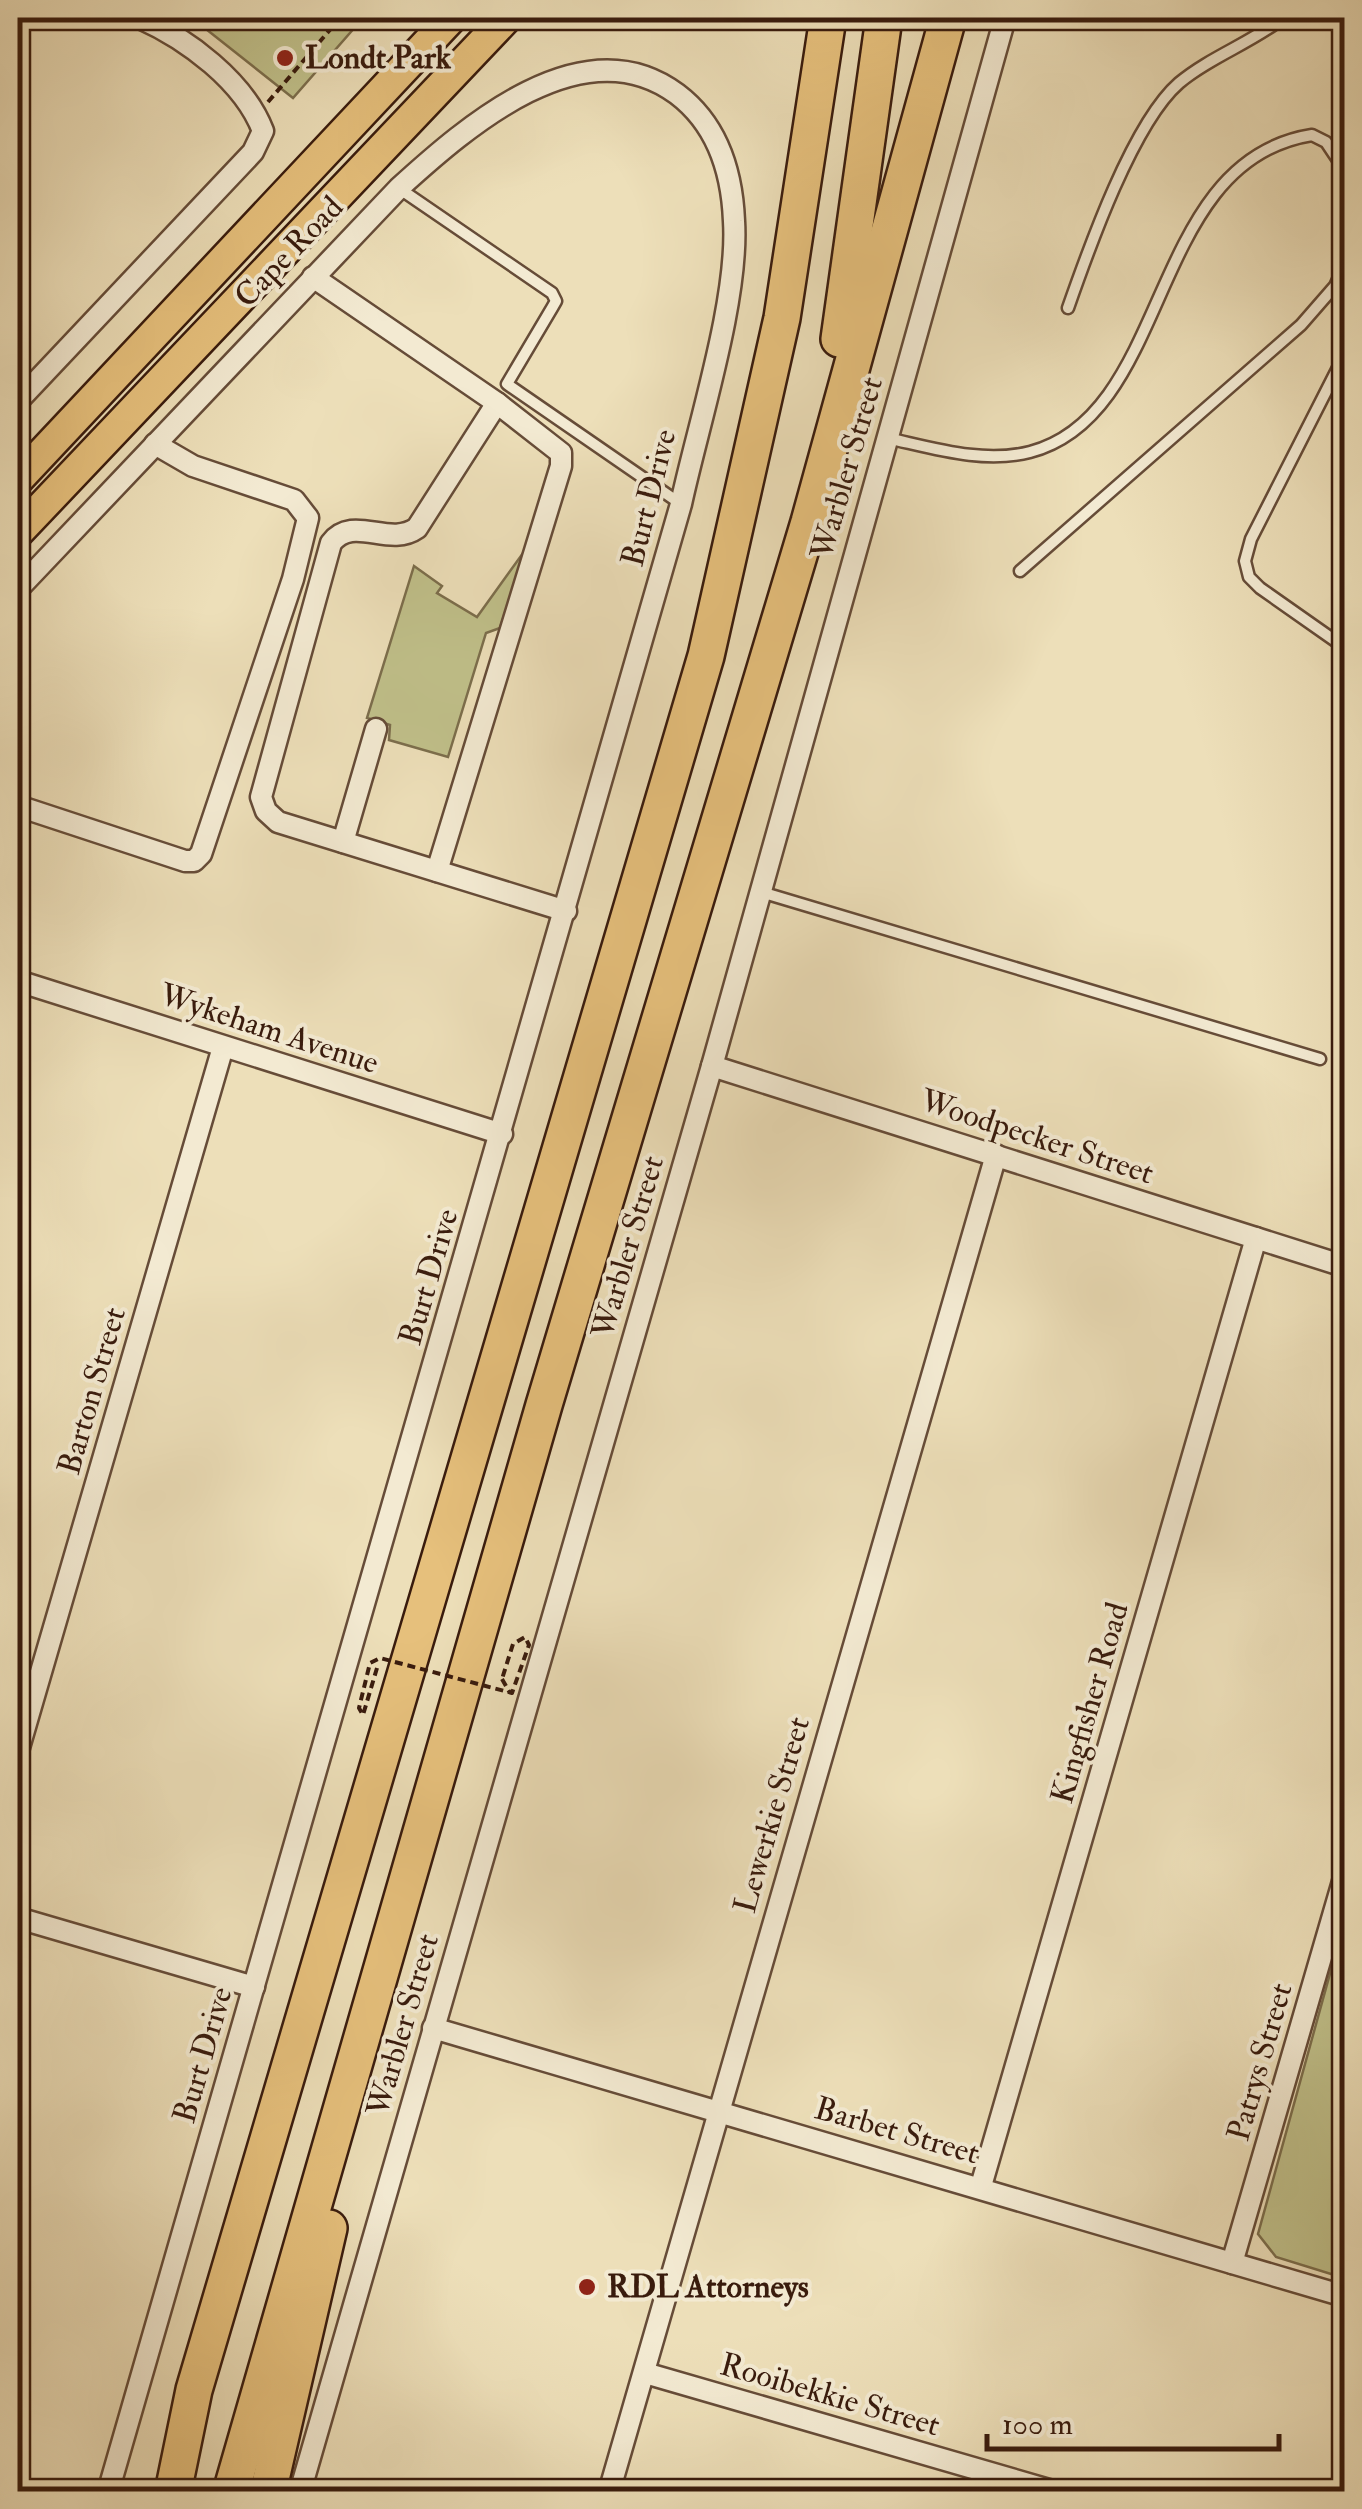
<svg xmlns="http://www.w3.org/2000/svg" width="1362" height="2509" font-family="'IM FELL Double Pica',serif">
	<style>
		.park { fill: #c0c08a; stroke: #7c6e4c; stroke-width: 2.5 }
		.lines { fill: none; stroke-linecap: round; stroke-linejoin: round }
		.lane-casing { stroke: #664c38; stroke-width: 15 }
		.street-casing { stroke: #664c38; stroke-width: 25 }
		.primary-casing { stroke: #391b0d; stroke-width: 35 }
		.highway-casing { stroke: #391b0d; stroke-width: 40 }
		.path { stroke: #391b0d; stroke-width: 4; stroke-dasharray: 8 5; stroke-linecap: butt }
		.lane { stroke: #f3ead2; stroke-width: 10 }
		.street { stroke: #f3ead2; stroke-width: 20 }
		.primary { stroke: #e6c07c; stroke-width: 30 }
		.highway { stroke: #e6c07c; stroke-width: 35 }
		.path-bridge { stroke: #391b0d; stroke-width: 4; stroke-dasharray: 8 5; stroke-linecap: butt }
		.poi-dot { fill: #8f2418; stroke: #f3ead2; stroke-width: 4 }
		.labels { text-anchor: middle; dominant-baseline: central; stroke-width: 8; stroke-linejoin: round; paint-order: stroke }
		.poi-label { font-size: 32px; font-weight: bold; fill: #391b0d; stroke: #f3ead2; text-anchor: start }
		.street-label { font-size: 32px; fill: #391b0d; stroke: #f3ead2 }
	</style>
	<rect width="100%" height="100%" fill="#eddfb9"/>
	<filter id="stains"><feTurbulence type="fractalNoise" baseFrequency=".002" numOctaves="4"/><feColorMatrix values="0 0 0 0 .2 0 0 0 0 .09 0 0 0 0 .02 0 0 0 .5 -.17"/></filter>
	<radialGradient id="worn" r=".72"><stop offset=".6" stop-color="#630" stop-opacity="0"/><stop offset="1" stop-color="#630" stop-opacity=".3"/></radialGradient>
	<g class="park">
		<polygon points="192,18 363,18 293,98"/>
		<polygon points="526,549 500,628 486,633 448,757 389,740 390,725 367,718 414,566 442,586 437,593 477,617"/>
		<polygon points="1344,1923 1344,2278 1276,2257 1258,2234"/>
	</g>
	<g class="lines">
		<g class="lane-casing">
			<g id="lane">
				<polyline points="400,189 552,293 556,301 552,308 507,384 681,504"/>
				<path d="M1068 308C1089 248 1133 123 1179 83 1210 57 1251 43 1283 18"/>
				<polyline points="1344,356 1251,539 1245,561 1249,577 1260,588 1344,647"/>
				<path d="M887 438C933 448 983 464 1030 452 1174 414 1146 161 1312 135L1326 142 1344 169"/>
				<polyline points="1020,571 1301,325 1335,286 1344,266"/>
				<polyline points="761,892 1320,1059"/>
			</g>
		</g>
		<g class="street-casing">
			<g id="street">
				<polyline points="313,277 497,403 561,453 561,466 437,871"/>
				<path d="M18 401 253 152 263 131C244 81 187 39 140 18"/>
				<path d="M497 403 417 528C389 548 353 514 331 543L261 797 266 811 278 822 566 911"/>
				<path d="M18 589 399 188C466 127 583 24 677 94 718 125 732 172 734 221 739 299 698 425 681 504L108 2492"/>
				<polyline points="18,806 185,861 194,861 201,854 293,579 308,518 294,500 193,466 155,444"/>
				<polyline points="343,842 376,729"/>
				<polyline points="18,981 502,1134"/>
				<polyline points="712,1066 1344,1266"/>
				<polyline points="18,1751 223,1047"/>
				<polyline points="18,1918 254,1987"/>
				<polyline points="433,2028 1344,2296"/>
				<polyline points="981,2186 1256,1238"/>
				<polyline points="1232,2263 1344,1878"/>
				<polyline points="645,2373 1056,2492"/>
				<polyline points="300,2492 712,1066 1005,18"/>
				<polyline points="609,2492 996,1155"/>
			</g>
		</g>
		<g class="primary-casing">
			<g id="primary">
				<polyline points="18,479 451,18"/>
				<polyline points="18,532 506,18"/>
			</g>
		</g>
		<g class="highway-casing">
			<g id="highway">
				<polyline points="839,339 884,18"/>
				<polyline points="173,2492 194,2390 706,656 782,318 828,18"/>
				<polyline points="231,2492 544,1405 809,522 948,18"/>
				<polyline points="268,2492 329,2228"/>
			</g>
		</g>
		<g class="path">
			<polyline points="268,102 340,18"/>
			<polyline points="502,1679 510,1693"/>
		</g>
		<use href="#lane" class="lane"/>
		<use href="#street" class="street"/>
		<use href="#primary" class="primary"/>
		<use href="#highway" class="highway"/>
		<polyline class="path-bridge" points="377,1668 363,1715 359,1708 370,1663 380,1658 512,1693 529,1645 525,1637 513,1644 502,1679"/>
	</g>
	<g class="poi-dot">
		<circle cx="285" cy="58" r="10"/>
		<circle cx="587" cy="2287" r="10"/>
	</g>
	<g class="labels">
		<g class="poi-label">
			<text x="305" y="58">Londt Park</text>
			<text x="607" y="2287">RDL Attorneys</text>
		</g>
		<g class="street-label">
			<text transform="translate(289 252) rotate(-46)">Cape Road</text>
			<text transform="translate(847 468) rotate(-74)">Warbler Street</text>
			<text transform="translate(649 498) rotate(-76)">Burt Drive</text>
			<text transform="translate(269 1029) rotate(18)">Wykeham Avenue</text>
			<text transform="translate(1037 1137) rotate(18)">Woodpecker Street</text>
			<text transform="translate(628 1247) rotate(-74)">Warbler Street</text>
			<text transform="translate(429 1277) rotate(-74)">Burt Drive</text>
			<text transform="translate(92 1391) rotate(-74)">Barton Street</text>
			<text transform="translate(1090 1703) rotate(-74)">Kingfisher Road</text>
			<text transform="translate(772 1815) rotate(-74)">Lewerkie Street</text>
			<text transform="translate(403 2025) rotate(-74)">Warbler Street</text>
			<text transform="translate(203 2055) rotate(-74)">Burt Drive</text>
			<text transform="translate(1260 2062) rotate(-74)">Patrys Street</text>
			<text transform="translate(897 2131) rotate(16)">Barbet Street</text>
			<text transform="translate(830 2395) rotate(16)">Rooibekkie Street</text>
		</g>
	</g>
	<rect width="1362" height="2509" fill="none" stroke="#eddfb9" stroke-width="60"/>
	<rect x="20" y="20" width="1322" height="2469" fill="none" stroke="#391b0d" stroke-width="5"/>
	<rect x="30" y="30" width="1302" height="2449" fill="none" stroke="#391b0d" stroke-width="2.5"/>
	<path d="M987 2434v15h292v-15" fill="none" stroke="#391b0d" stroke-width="5"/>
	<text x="1002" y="2434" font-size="30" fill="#391b0d" stroke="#f3ead2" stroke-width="8" paint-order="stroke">100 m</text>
	<rect width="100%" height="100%" filter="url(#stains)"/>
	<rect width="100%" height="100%" fill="url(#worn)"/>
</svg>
